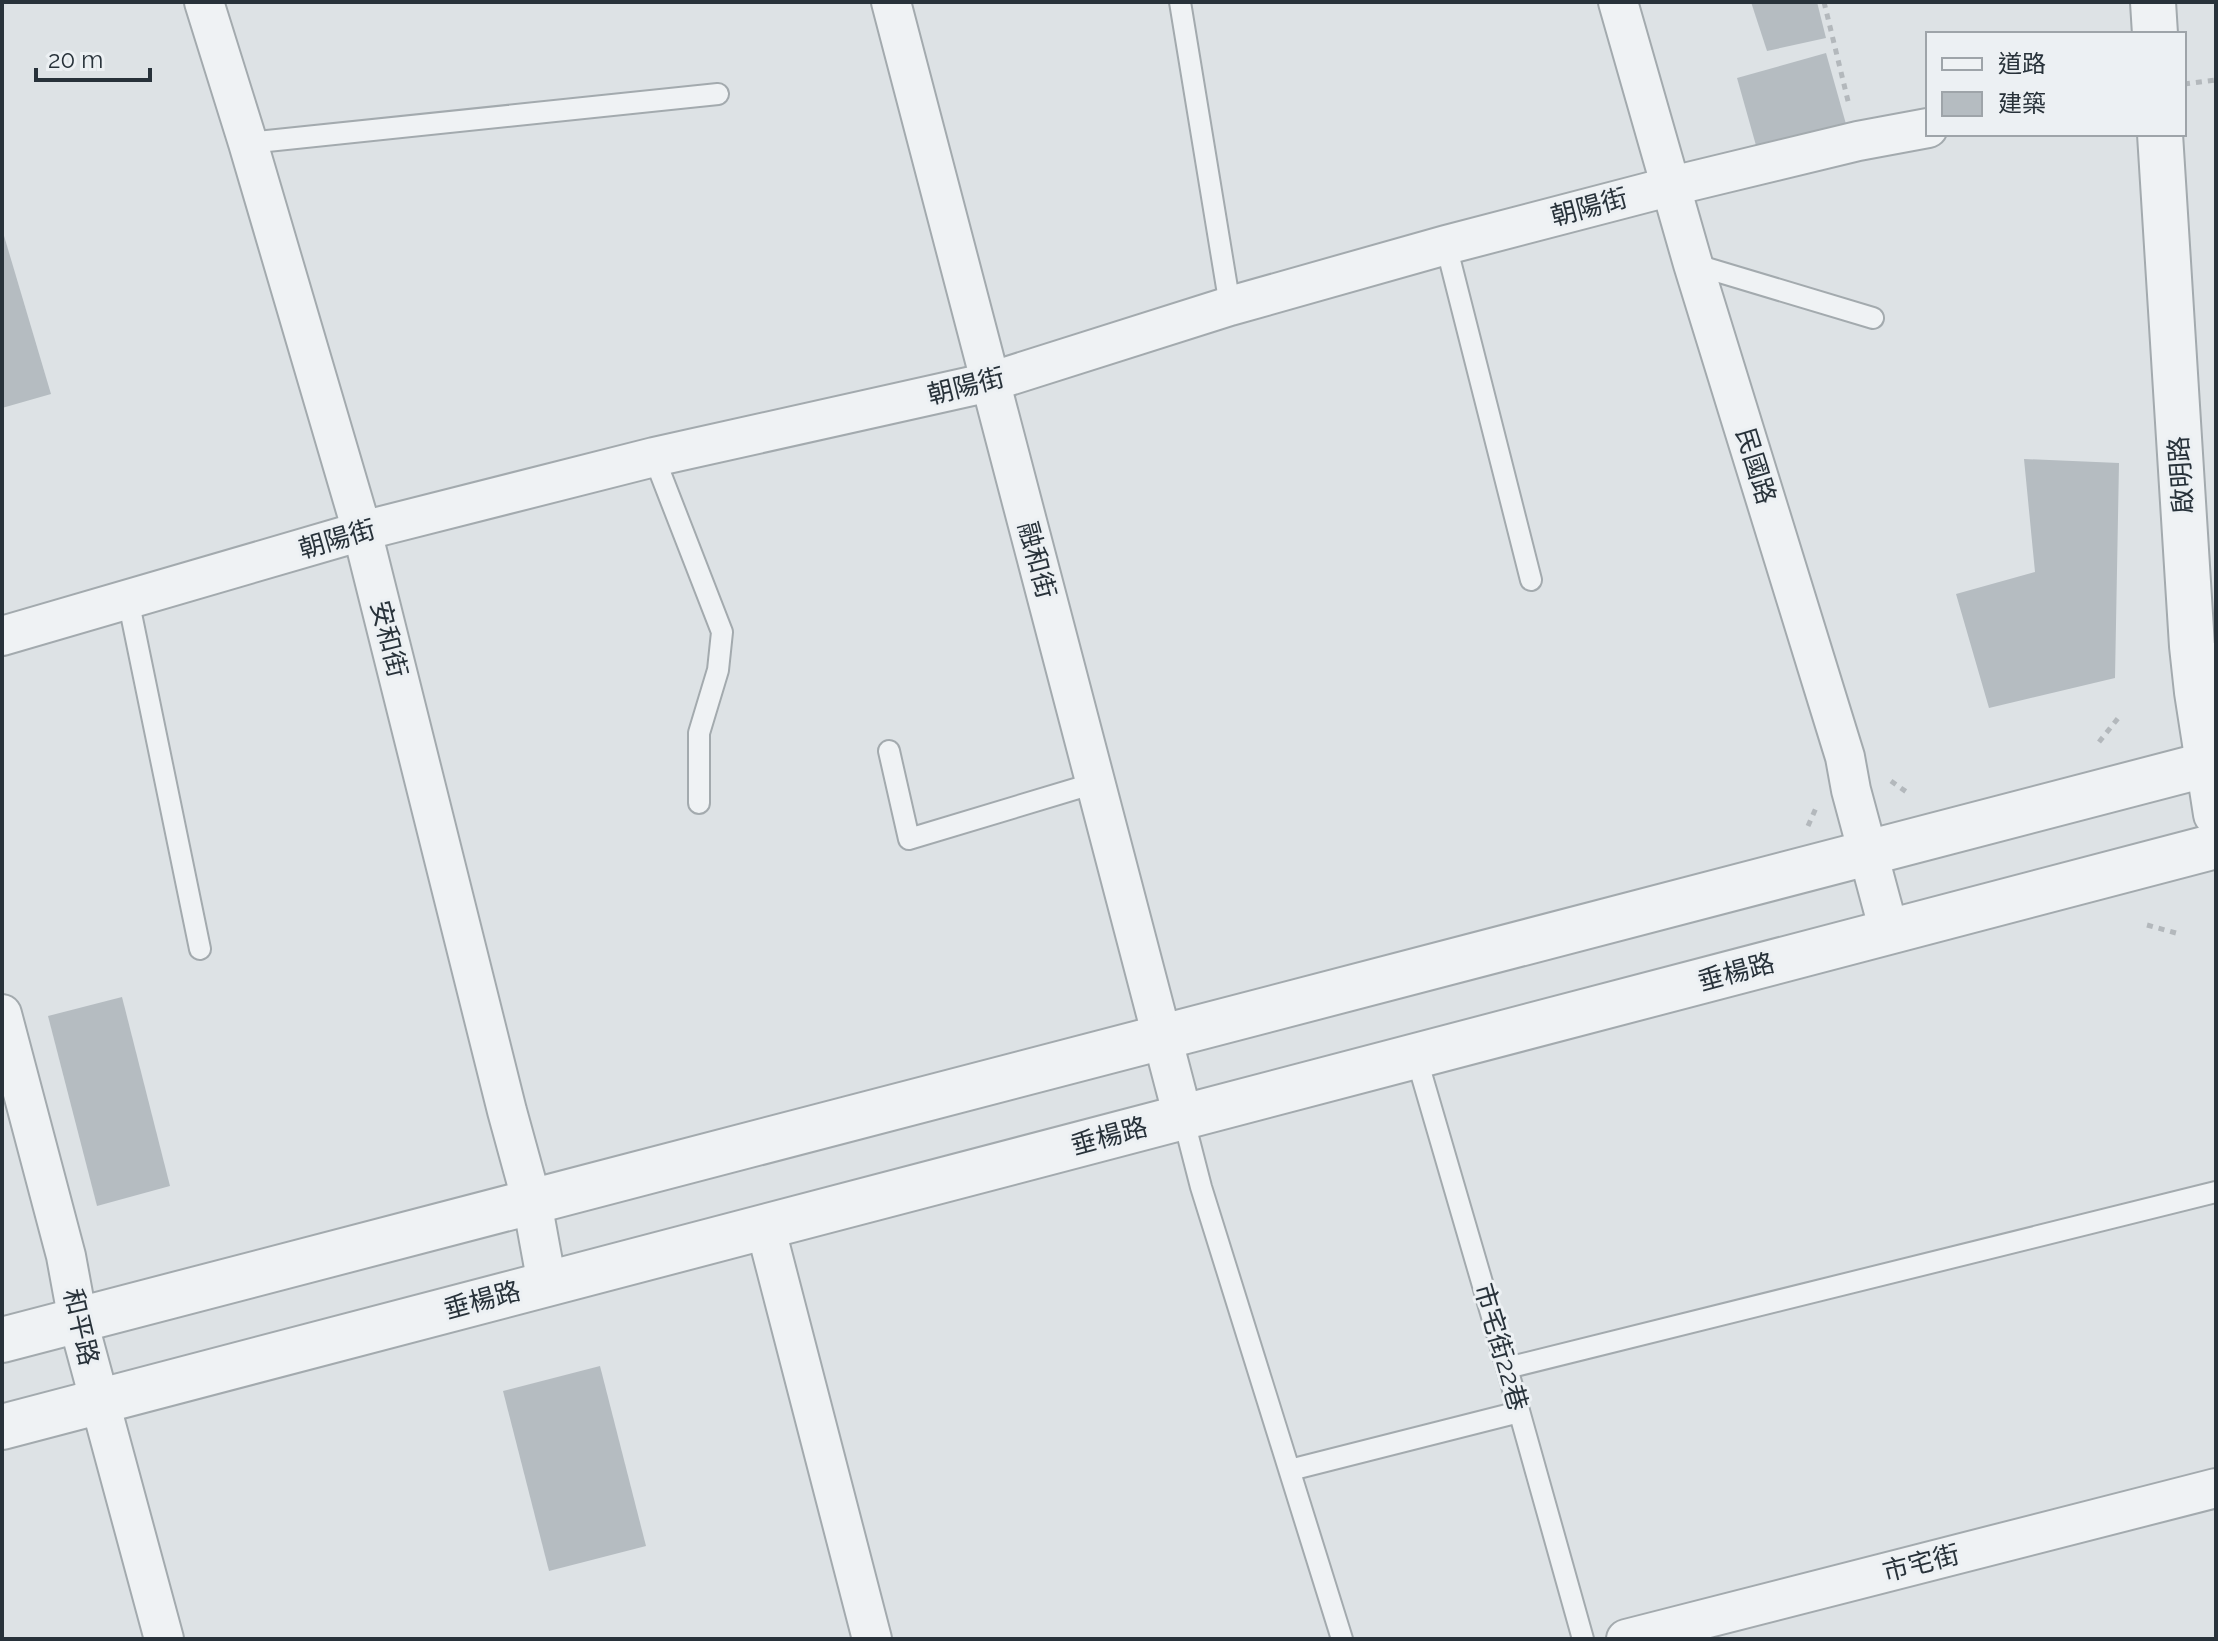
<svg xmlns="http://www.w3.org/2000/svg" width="2218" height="1641" font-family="Raleway,'Noto Sans TC',sans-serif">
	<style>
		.building { fill: #b5bcc1 }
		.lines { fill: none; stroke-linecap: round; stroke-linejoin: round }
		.service-casing { stroke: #a3aaae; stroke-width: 24 }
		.minor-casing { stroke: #a3aaae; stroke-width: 42 }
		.tertiary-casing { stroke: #a3aaae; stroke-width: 48 }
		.path { stroke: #b3b8bc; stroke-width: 5; stroke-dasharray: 6 6; stroke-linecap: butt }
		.service { stroke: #eff2f4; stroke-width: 20 }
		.minor { stroke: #eff2f4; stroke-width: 38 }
		.tertiary { stroke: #eff2f4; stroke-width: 44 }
		.labels { text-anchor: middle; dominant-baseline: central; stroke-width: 6; stroke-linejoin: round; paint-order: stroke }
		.street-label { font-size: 26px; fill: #28323a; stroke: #ecf0f3 }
	</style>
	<rect width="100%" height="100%" fill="#dde2e5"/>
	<g class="building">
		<polygon points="1751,2 1817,2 1826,38 1767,51"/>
		<polygon points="1826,53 1846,124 1757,149 1737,78"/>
		<polygon points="2,229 51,394 2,408"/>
		<polygon points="2024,459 2119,463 2115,678 1989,708 1956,594 2035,572"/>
		<polygon points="122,997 170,1186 97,1206 48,1016"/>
		<polygon points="600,1366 646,1546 549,1571 503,1391"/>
	</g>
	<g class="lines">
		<g class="service-casing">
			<g id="service">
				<polyline points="1180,2 1230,306"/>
				<polyline points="248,143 718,94"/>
				<polyline points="1446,245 1531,580"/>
				<polyline points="1693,264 1873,318"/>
				<polyline points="654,457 722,632 718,670 699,733 699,803"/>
				<polyline points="128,599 200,949"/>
				<polyline points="889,751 909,839 1095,783"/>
				<polyline points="1416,1056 1507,1368 1583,1639"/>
				<polyline points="1183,1117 1201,1187 1342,1639"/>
				<polyline points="1507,1368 2216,1192"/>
				<polyline points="1290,1470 1519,1412"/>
			</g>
		</g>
		<g class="minor-casing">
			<g id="minor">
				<polyline points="204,2 248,143 362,531 507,1111 532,1202 547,1284"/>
				<polyline points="891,2 1183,1117"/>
				<polyline points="1618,2 1693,264 1845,757 1851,790 1889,931"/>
				<polyline points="2,636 362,531 654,457 990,382 1230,306 1446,245 1672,186 1858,141 1928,128"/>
				<polyline points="2,1014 66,1256 78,1321 164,1639"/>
				<polyline points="765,1226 872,1639"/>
				<polyline points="1626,1639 2216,1488"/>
			</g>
		</g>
		<g class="tertiary-casing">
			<g id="tertiary">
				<polyline points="2153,2 2155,34"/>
				<polyline points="2160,134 2192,646 2197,692 2216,814"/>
				<polyline points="2,1340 2216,762"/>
				<polyline points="2,1427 2216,846"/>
			</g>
		</g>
		<g class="path">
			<polyline points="1824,2 1849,105"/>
			<polyline points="2184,84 2216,80"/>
			<polyline points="2099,742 2119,717"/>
			<polyline points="1891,781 1908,793"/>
			<polyline points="1808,826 1816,808"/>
			<polyline points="2147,925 2176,933"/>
		</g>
		<use href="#service" class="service"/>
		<use href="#minor" class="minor"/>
		<use href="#tertiary" class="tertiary"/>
	</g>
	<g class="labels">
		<g class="street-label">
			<text transform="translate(1589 207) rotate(-15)">朝陽街</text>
			<text transform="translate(966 386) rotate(-14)">朝陽街</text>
			<text transform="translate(1756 466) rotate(73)">民國路</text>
			<text transform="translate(2181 475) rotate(-94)">啟明路</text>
			<text transform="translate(337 539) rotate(-16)">朝陽街</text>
			<text transform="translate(1037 560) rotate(75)">融和街</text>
			<text transform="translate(389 639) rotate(76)">安和街</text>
			<text transform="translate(1736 972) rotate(-15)">垂楊路</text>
			<text transform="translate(1109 1136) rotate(-15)">垂楊路</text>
			<text transform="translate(482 1300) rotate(-15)">垂楊路</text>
			<text transform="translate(81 1327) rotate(77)">和平路</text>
			<text transform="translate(1501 1347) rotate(74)">市宅街22巷</text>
			<text transform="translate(1921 1563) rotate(-14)">市宅街</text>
		</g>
	</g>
	<rect width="2218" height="1641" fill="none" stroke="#28323a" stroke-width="8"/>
	<rect x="1926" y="32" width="260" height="104" fill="#ecf0f3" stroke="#9ea4a9" stroke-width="2"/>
	<rect x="1942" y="58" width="40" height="12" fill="#eff2f4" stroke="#9ea4a9" stroke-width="2"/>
	<text x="1998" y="72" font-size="24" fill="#28323a">道路</text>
	<rect x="1942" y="92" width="40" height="24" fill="#b5bcc1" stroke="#9ea4a9" stroke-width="2"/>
	<text x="1998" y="112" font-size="24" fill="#28323a">建築</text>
	<path d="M36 68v12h114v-12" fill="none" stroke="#28323a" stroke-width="4"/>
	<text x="48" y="68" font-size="24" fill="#28323a" stroke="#ecf0f3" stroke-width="6" paint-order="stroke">20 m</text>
</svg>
